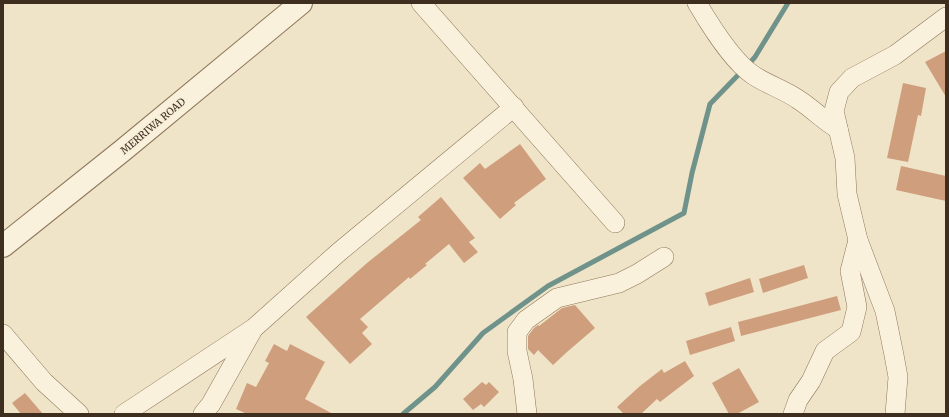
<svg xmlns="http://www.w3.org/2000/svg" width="949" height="417" font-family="Merriweather,serif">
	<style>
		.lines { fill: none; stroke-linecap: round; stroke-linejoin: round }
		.stream { stroke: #6f938a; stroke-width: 5 }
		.building { fill: #cf9f7d }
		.minor-casing { stroke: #8d765c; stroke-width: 20 }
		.tertiary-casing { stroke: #8d765c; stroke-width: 24 }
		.minor { stroke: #faf1dc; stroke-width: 19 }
		.tertiary { stroke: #faf1dc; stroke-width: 22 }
		.labels { text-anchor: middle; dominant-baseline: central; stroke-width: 3.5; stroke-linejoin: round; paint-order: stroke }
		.street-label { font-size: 10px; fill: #3d2e20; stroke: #f7eed8 }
	</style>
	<rect width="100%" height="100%" fill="#f0e4c8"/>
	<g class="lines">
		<g class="stream">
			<polyline points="747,66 755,57 788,3"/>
			<polyline points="403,414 435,387 483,333 548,286 684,213 692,173 710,104 742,71"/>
		</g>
	</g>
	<g class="building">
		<polygon points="946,51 946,97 925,62"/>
		<polygon points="903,83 926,88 921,116 918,115 908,162 887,158"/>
		<polygon points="520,144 546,179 514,203 516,205 500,219 463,178 480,163 485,169"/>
		<polygon points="901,166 946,176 946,201 896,190"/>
		<polygon points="441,197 475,238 469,242 478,252 464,263 449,244 425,264 427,265 410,279 409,277 360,319 368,327 362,333 372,344 350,364 306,317 367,263 421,220 418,217"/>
		<polygon points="804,265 808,278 763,293 759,279"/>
		<polygon points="750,278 754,292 709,306 705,293"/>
		<polygon points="837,296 841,310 741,336 738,322"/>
		<polygon points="575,305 595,328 567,352 553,365 538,350 534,355 528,349 528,336 534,328 538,325 539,326 562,308"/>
		<polygon points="731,327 735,341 690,355 686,341"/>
		<polygon points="274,344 287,351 290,344 325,362 305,399 333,414 247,414 236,409 247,383 256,387 269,363 265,361"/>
		<polygon points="685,361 694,376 660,402 657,399 641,414 624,414 617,407 640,386 662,369 664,373"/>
		<polygon points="739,368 759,402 737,414 729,414 712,383"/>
		<polygon points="482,382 486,385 489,382 499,392 484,407 481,404 473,410 463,399"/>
		<polygon points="25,393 43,414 21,414 12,403"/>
	</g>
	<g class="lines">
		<g class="minor-casing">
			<g id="minor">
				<polyline points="421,3 615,223"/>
				<path d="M697 3C710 25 732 61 753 75 768 85 785 90 799 100 813 109 824 121 838 129"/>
				<polyline points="3,334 44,382 79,414"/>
				<polyline points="124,414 254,328 339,252 514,107"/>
				<polyline points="203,414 211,404 252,331"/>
				<polyline points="527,414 523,379 517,351 517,332 526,320 557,298 619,283 637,274 664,257"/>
				<polyline points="793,414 798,400 811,381 825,351 851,332 857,307 850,271 858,240"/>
				<polyline points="895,414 898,377 894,355 885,311 858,240 847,194 845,158 834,111 839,92 852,78 895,55 946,17"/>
			</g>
		</g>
		<g class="tertiary-casing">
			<polyline id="tertiary" points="3,246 122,151 301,3"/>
		</g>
		<use href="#minor" class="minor"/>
		<use href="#tertiary" class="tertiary"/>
	</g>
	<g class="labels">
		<g class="street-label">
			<text transform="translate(153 126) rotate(-40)">MERRIWA ROAD</text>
		</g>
	</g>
	<rect width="949" height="417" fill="none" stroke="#3d2e20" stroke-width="8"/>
</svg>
